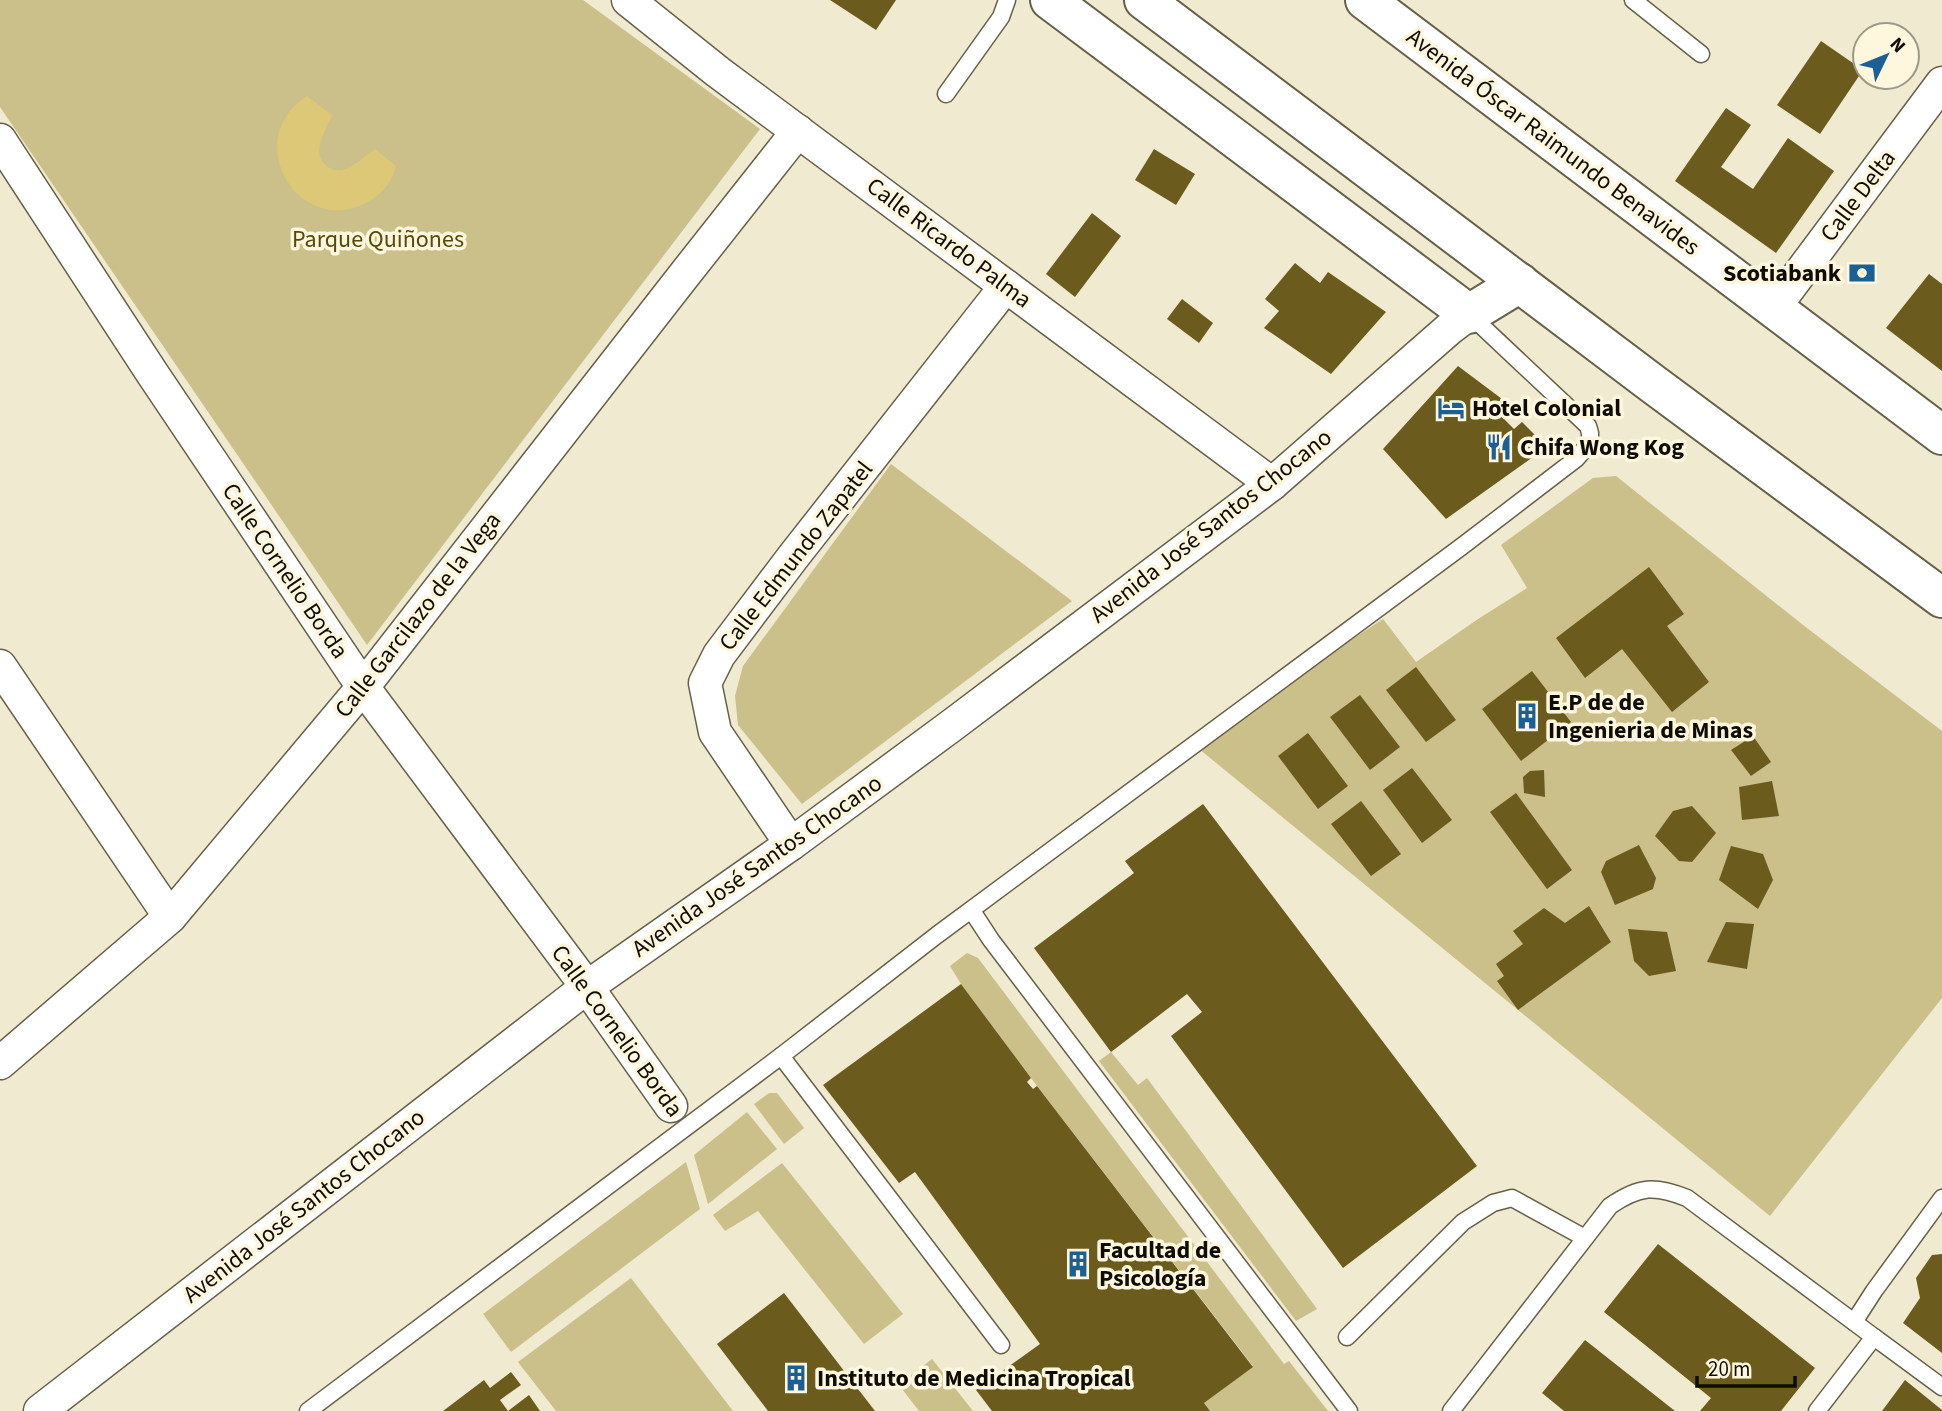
<svg xmlns="http://www.w3.org/2000/svg" width="1942" height="1411" font-family="'Source Sans 3',sans-serif">
	<style>
		.green { fill: #cbbf8a }
		.water { fill: #dcc877 }
		.building { fill: #6b5c1d }
		.lines { fill: none; stroke-linecap: round; stroke-linejoin: round }
		.lane-casing { stroke: #666049; stroke-width: 19 }
		.street-casing { stroke: #666049; stroke-width: 35 }
		.secondary-casing { stroke: #666049; stroke-width: 42 }
		.primary-casing { stroke: #666049; stroke-width: 42 }
		.lane { stroke: #fff; stroke-width: 16 }
		.street { stroke: #fff; stroke-width: 32 }
		.secondary { stroke: #fff; stroke-width: 38 }
		.primary { stroke: #fff; stroke-width: 38 }
		.labels { text-anchor: middle; dominant-baseline: central; stroke-width: 7; stroke-linejoin: round; paint-order: stroke }
		.street-label { font-size: 24px; fill: #0e0c05; stroke: #fef7dd }
		.park-label { font-size: 24px; fill: #574906; stroke: #fef7dd }
		.poi-label { font-size: 24px; font-weight: bold; fill: #0e0c05; stroke: #fef7dd; text-anchor: start }
	</style>
	<rect width="100%" height="100%" fill="#f0ead0"/>
	<g class="green">
		<polygon points="0,0 583,0 760,129 367,645 0,107"/>
		<polygon points="891,464 1072,601 802,804 738,725 735,696 743,666"/>
		<polygon points="1616,476 1803,625 1942,731 1942,998 1770,1216 1193,744 1383,619 1416,662 1478,619 1527,588 1501,545 1593,478"/>
		<polygon points="967,953 978,958 1284,1364 1289,1361 1328,1411 1210,1411 1204,1403 1253,1366 1037,1086 961,984 950,966"/>
		<polygon points="1111,1052 1138,1085 1147,1078 1317,1309 1296,1321 1099,1061"/>
		<polygon points="769,1093 777,1093 804,1128 784,1144 754,1104"/>
		<polygon points="747,1112 777,1149 708,1204 694,1155"/>
		<polygon points="686,1162 700,1209 511,1352 483,1314"/>
		<polygon points="782,1163 903,1314 864,1344 758,1211 725,1231 713,1215"/>
		<polygon points="631,1278 733,1411 556,1411 518,1362"/>
		<polygon points="932,1359 973,1411 919,1411 899,1385"/>
	</g>
	<path class="water" d="M307 96 332 115C326 130 310 153 327 166 331 170 337 171 342 170 354 167 366 155 375 149L396 166C393 180 384 192 371 200 303 243 237 142 307 96Z"/>
	<g class="building">
		<polygon points="830,0 896,0 876,30"/>
		<polygon points="1821,41 1863,70 1820,134 1777,105"/>
		<polygon points="1726,108 1751,125 1721,167 1753,189 1788,138 1834,171 1776,253 1675,181"/>
		<polygon points="1154,149 1195,174 1176,205 1135,180"/>
		<polygon points="1092,213 1121,236 1075,297 1046,274"/>
		<polygon points="1295,263 1320,283 1328,272 1386,312 1331,374 1264,328 1279,311 1265,299"/>
		<polygon points="1929,274 1942,284 1942,371 1886,328"/>
		<polygon points="1182,299 1213,323 1199,343 1167,319"/>
		<polygon points="1458,366 1502,399 1493,408 1514,429 1522,422 1547,447 1446,519 1383,449"/>
		<polygon points="1649,567 1684,614 1667,626 1709,682 1672,712 1622,649 1585,678 1556,638"/>
		<polygon points="1416,667 1456,720 1426,742 1386,690"/>
		<polygon points="1532,671 1571,722 1521,761 1482,709"/>
		<polygon points="1360,695 1400,747 1370,770 1330,717"/>
		<polygon points="1308,733 1348,786 1318,809 1278,756"/>
		<polygon points="1753,736 1771,762 1751,776 1731,750"/>
		<polygon points="1412,768 1452,820 1422,843 1383,790"/>
		<polygon points="1544,770 1545,797 1524,793 1523,777 1530,771"/>
		<polygon points="1772,781 1779,816 1742,820 1739,787"/>
		<polygon points="1516,793 1572,870 1547,889 1490,812"/>
		<polygon points="1361,801 1401,854 1371,876 1331,824"/>
		<polygon points="1203,804 1477,1166 1343,1268 1171,1036 1202,1012 1187,994 1111,1052 1034,948 1134,873 1125,861"/>
		<polygon points="1692,806 1716,833 1692,862 1679,861 1655,836 1673,811"/>
		<polygon points="1639,845 1656,878 1653,889 1615,905 1601,872 1606,861"/>
		<polygon points="1731,846 1763,854 1773,880 1758,909 1719,880"/>
		<polygon points="1589,906 1611,942 1518,1010 1497,981 1504,976 1496,964 1523,944 1513,931 1544,908 1565,923"/>
		<polygon points="1726,922 1754,924 1747,969 1707,962"/>
		<polygon points="1628,929 1667,932 1676,971 1649,976 1634,961"/>
		<polygon points="961,984 1031,1078 1027,1082 1033,1089 1037,1086 1253,1367 1204,1403 1210,1411 992,1411 976,1390 1040,1344 915,1172 899,1183 823,1085"/>
		<polygon points="1658,1244 1815,1368 1781,1411 1700,1411 1711,1398 1604,1312"/>
		<polygon points="1942,1254 1942,1353 1903,1323 1920,1298 1916,1278 1932,1255"/>
		<polygon points="784,1293 875,1411 768,1411 717,1344"/>
		<polygon points="1585,1340 1675,1411 1564,1411 1542,1393"/>
		<polygon points="511,1372 521,1385 500,1400 508,1411 529,1395 540,1411 443,1411 484,1380 490,1388"/>
		<polygon points="1905,1380 1942,1410 1942,1411 1882,1411"/>
	</g>
	<g class="lines">
		<g class="lane-casing">
			<g id="lane">
				<polyline points="1633,0 1701,54"/>
				<polyline points="946,94 1001,17 1007,0"/>
				<polyline points="972,911 991,940 1349,1411"/>
				<polyline points="781,1056 1001,1345"/>
				<polyline points="1854,1322 1874,1291 1942,1198"/>
				<polyline points="1347,1337 1463,1222 1493,1203 1512,1198 1585,1238"/>
				<polyline points="308,1411 781,1056 937,935 1461,547 1576,459 1590,443 1590,433 1588,426 1469,314"/>
				<path d="M1451 1411 1610 1206C1639 1186 1655 1185 1687 1198L1874 1337"/>
				<polyline points="1817,1411 1874,1337 1942,1387"/>
			</g>
		</g>
		<g class="street-casing">
			<g id="street">
				<polyline points="628,0 718,72 1272,484"/>
				<polyline points="0,140 152,373 363,687 587,987 671,1106"/>
				<polyline points="1774,308 1942,83"/>
				<polyline points="0,666 170,917"/>
				<polyline points="791,844 715,732 705,683 719,655 793,557 1006,286"/>
				<polyline points="0,1063 170,917 363,687 685,274 798,131"/>
				<polyline points="40,1411 587,987 791,844 951,726 1272,484 1449,329 1469,314"/>
			</g>
		</g>
		<g class="secondary-casing">
			<g id="secondary">
				<polyline points="1050,0 1469,314 1520,283"/>
				<polyline points="1365,0 1942,435"/>
			</g>
		</g>
		<g class="primary-casing">
			<polyline id="primary" points="1144,0 1653,384 1942,598"/>
		</g>
		<use href="#lane" class="lane"/>
		<use href="#street" class="street"/>
		<use href="#secondary" class="secondary"/>
		<use href="#primary" class="primary"/>
	</g>
	<defs>
		<g id="bank-bare" transform="scale(2.1)"><path d="M-6-4H6V4H-6ZM0-2.3a2.3 2.3 0 1 0 0 4.6a2.3 2.3 0 1 0 0-4.6Z" fill="#1a6094" stroke="#fef7dd" stroke-width="2.5" paint-order="stroke"/></g>
		<g id="hotel-bare" transform="scale(2.1)"><path d="M-6-4.5h1.5V1H6V5H4.5V3h-9V5H-6ZM-4 0a1.8 1.8 0 1 1 3.6 0ZM.5 0V-2.5h3Q6-2.5 6 0Z" fill="#1a6094" stroke="#fef7dd" stroke-width="2.5" paint-order="stroke"/></g>
		<g id="restaurant-bare" transform="scale(2.1)"><path d="M-5-6h1v4h1v-4h1v4h1v-4h1v5L-1.5 .5V6h-2V.5L-5-1ZM5-6V6H3V1.5H1.5Q1.5-4 5-6Z" fill="#1a6094" stroke="#fef7dd" stroke-width="2.5" paint-order="stroke"/></g>
		<g id="building-bare" transform="scale(2.1)"><path d="M-4-6H4V6H1V3H-1V6H-4ZM-2.5-4.3h1.7v1.8h-1.7ZM.8-4.3h1.7v1.8H.8ZM-2.5-1h1.7V.8h-1.7ZM.8-1h1.7V.8H.8Z" fill="#1a6094" stroke="#fef7dd" stroke-width="2.5" paint-order="stroke"/></g>
	</defs>
	<g fill-rule="evenodd">
		<use href="#bank-bare" x="1862" y="273"/>
		<use href="#hotel-bare" x="1451" y="408"/>
		<use href="#restaurant-bare" x="1499" y="447"/>
		<use href="#building-bare" x="1527" y="716"/>
		<use href="#building-bare" x="1078" y="1264"/>
		<use href="#building-bare" x="796" y="1378"/>
	</g>
	<g class="labels">
		<g class="street-label">
			<text transform="translate(1553 142) rotate(37)">Avenida Óscar Raimundo Benavides</text>
			<text transform="translate(1858 196) rotate(-53)">Calle Delta</text>
			<text transform="translate(949 243) rotate(37)">Calle Ricardo Palma</text>
			<text transform="translate(1211 526) rotate(-38)">Avenida José Santos Chocano</text>
			<text transform="translate(796 556) rotate(-52)">Calle Edmundo Zapatel</text>
			<text transform="translate(285 571) rotate(56)">Calle Cornelio Borda</text>
			<text transform="translate(418 615) rotate(-52)">Calle Garcilazo de la Vega</text>
			<text transform="translate(757 866) rotate(-35)">Avenida José Santos Chocano</text>
			<text transform="translate(617 1031) rotate(54)">Calle Cornelio Borda</text>
			<text transform="translate(304 1206) rotate(-38)">Avenida José Santos Chocano</text>
		</g>
		<g class="park-label">
			<text x="378" y="239">Parque Quiñones</text>
		</g>
		<g class="poi-label">
			<text x="1841" y="273" text-anchor="end">Scotiabank</text>
			<text x="1472" y="408">Hotel Colonial</text>
			<text x="1520" y="447">Chifa Wong Kog</text>
			<text x="1548" y="702">E.P de de<tspan x="1548" dy="28">Ingenieria de Minas</tspan></text>
			<text x="1099" y="1250">Facultad de<tspan x="1099" dy="28">Psicología</tspan></text>
			<text x="817" y="1378">Instituto de Medicina Tropical</text>
		</g>
	</g>
	<g transform="translate(1886 56) rotate(47)"><circle r="33" fill="#fef7dd" stroke="#9e9987" stroke-width="2"/>
	<path d="M0-5L12 26L0 18L-12 26Z" fill="#1a6094"/>
	<text y="-10" font-size="19" font-weight="bold" text-anchor="middle" fill="#0e0c05">N</text>
	</g>
	<path d="M1697 1376v10h98v-10" fill="none" stroke="#0e0c05" stroke-width="3.5"/>
	<text x="1708" y="1376" font-size="21" fill="#0e0c05" stroke="#fef7dd" stroke-width="5" paint-order="stroke">20 m</text>
</svg>
